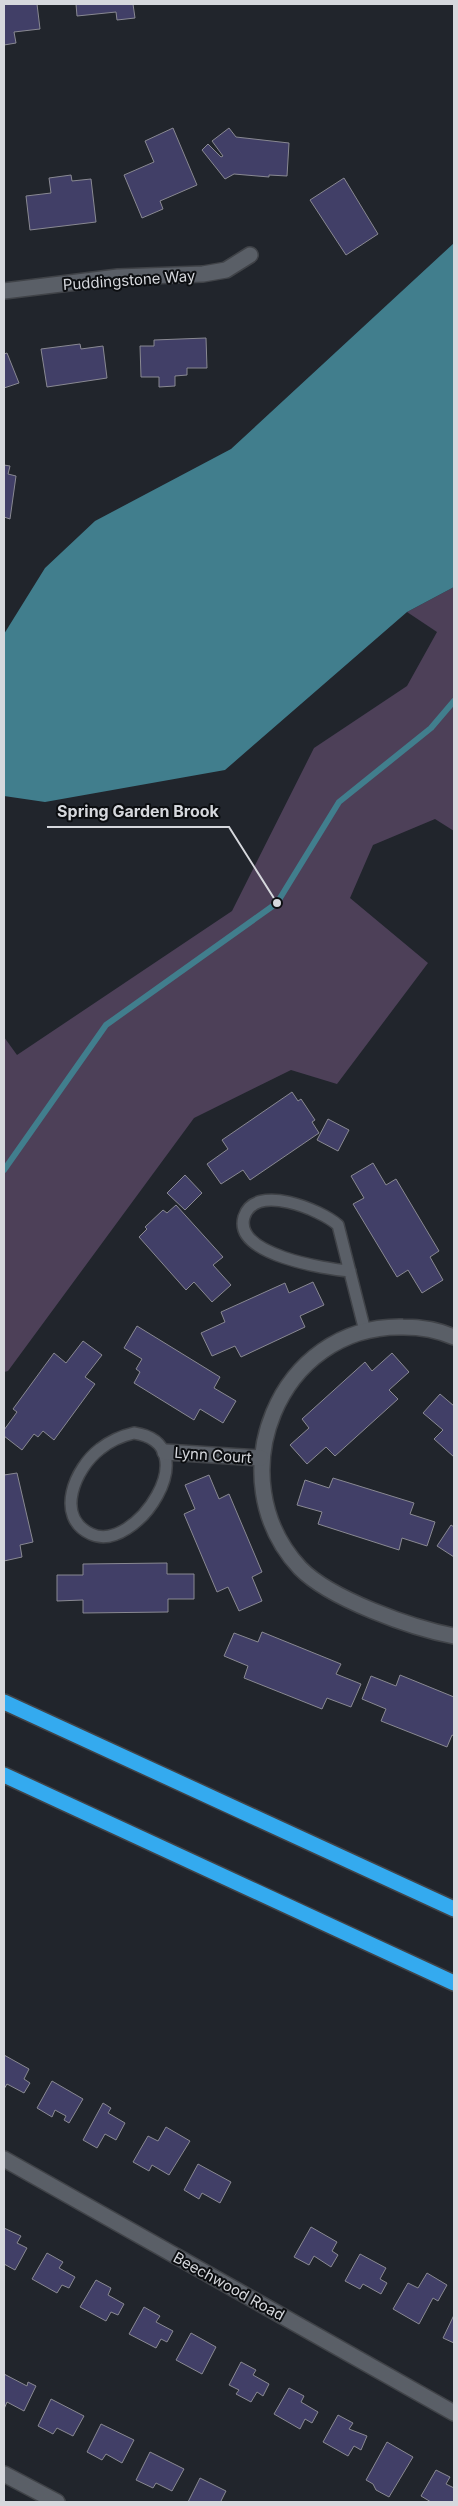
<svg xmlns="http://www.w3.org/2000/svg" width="458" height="2506" font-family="Inter,sans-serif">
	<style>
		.green { fill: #4d4058 }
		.water { fill: #417e8d }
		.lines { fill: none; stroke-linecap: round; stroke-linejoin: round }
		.stream { stroke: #417e8d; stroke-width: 6 }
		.building { fill: #413f67; stroke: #898992 }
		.lane-casing { stroke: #404348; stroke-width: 14 }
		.street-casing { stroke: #404348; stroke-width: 18 }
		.highway-casing { stroke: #404348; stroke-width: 18 }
		.lane { stroke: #5a5f67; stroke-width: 11 }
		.street { stroke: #5a5f67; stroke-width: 15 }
		.highway { stroke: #34aaef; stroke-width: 15 }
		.labels { text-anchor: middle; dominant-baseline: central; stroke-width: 4; stroke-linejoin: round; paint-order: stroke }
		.street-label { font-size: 15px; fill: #d6d8dd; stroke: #0c0e11 }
		.leader { fill: none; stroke: #d6d8dd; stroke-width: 2 }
		.callout-dot { fill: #d6d8dd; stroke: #0c0e11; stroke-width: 2 }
		.callout-label { font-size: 16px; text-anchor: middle; font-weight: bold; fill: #d6d8dd; stroke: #0c0e11; stroke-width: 4; stroke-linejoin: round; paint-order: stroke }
	</style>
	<rect width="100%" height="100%" fill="#21252c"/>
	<polygon class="green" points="454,587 454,831 435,819 373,845 350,898 428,963 337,1084 291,1070 194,1118 8,1371 4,1372 4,1037 17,1055 232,911 314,748 407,686 437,632 407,612"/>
	<polygon class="water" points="454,243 454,587 407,612 225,770 45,802 4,796 4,634 45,568 95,521 231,449"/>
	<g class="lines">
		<polyline class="stream" points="4,1170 106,1025 277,903 339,802 431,728 454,701"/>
	</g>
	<g class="building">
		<polygon points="4,4 37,4 40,29 14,32 16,43 4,45"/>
		<polygon points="76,4 133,4 135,18 117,20 116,12 77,16"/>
		<polygon points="173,128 197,185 160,201 163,209 142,218 124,175 154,162 145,141"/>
		<polygon points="229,128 236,137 289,143 287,176 269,175 269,177 234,174 225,179 202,150 208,144 221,157 223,156 212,141"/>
		<polygon points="71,175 72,181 91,179 96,222 30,230 26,196 51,193 49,178"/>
		<polygon points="344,178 378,234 346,255 310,200"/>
		<polygon points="206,338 207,368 187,368 187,375 175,376 175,386 159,387 159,377 141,377 140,346 154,346 154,340"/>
		<polygon points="80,344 81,349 103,346 107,378 47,387 41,349"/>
		<polygon points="7,353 19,383 4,388 4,354"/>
		<polygon points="4,465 10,466 8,474 16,476 10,519 4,517"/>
		<polygon points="292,1092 298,1101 301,1099 315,1120 312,1122 319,1133 250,1180 243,1170 221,1184 207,1164 228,1149 222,1140"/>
		<polygon points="328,1119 349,1130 338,1151 317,1140"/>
		<polygon points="373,1163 386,1185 396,1179 439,1251 430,1257 443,1280 422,1293 408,1270 397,1277 353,1204 364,1198 351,1176"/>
		<polygon points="185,1175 202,1193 185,1210 167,1193"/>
		<polygon points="176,1205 223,1257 213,1265 231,1285 212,1302 194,1282 186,1290 139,1237 147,1229 145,1227 163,1210 167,1213"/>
		<polygon points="313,1282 324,1305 300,1316 305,1327 241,1357 235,1346 212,1356 201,1333 225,1322 221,1312 285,1283 289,1293"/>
		<polygon points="137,1326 220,1377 214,1388 236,1401 223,1423 200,1409 194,1420 134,1383 140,1372 136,1369 142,1359 124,1348"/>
		<polygon points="83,1341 102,1355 85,1377 95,1384 54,1440 43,1431 38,1437 34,1434 22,1450 4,1436 4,1430 17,1412 13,1409 54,1353 66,1363"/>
		<polygon points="392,1353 409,1372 389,1390 398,1399 335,1456 326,1447 307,1464 290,1445 309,1428 302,1419 365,1362 372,1371"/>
		<polygon points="440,1394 454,1406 454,1457 434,1439 443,1430 423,1413"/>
		<polygon points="4,1473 4,1475 17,1473 33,1542 20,1545 22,1557 4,1561"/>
		<polygon points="209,1475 219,1499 229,1494 262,1572 252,1577 262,1601 239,1611 228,1587 217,1592 184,1514 195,1509 185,1485"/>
		<polygon points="333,1478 414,1503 410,1514 435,1522 427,1546 402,1538 399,1550 318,1524 322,1512 297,1505 305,1480 329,1488"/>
		<polygon points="451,1525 454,1527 454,1557 437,1546"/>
		<polygon points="167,1563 167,1574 194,1574 194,1599 168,1599 168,1612 83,1613 83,1600 57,1601 57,1575 83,1575 83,1564"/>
		<polygon points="262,1632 341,1664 336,1674 361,1684 351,1707 327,1698 322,1709 244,1678 248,1666 224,1656 234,1633 258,1642"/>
		<polygon points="400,1675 454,1697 454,1736 452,1735 447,1747 381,1721 386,1709 362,1699 371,1676 396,1686"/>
		<polygon points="4,2055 29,2069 24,2079 30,2083 24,2093 7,2084 4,2089"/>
		<polygon points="52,2081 83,2099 69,2123 64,2120 66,2116 55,2110 52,2117 37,2108"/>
		<polygon points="103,2103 111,2108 108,2113 125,2123 116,2140 105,2134 97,2148 83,2140"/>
		<polygon points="166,2127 190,2141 169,2175 152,2165 149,2171 133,2162 148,2136 158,2141"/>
		<polygon points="198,2164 231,2182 220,2203 202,2193 199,2199 184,2190"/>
		<polygon points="311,2227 337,2242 332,2251 338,2255 331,2267 314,2256 309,2265 294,2257"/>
		<polygon points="4,2228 21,2236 17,2243 27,2248 15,2270 4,2264"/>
		<polygon points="47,2253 63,2262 59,2268 75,2277 69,2288 62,2285 57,2293 32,2279"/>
		<polygon points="360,2254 386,2268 380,2279 387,2283 381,2294 363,2284 360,2289 345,2281"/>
		<polygon points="427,2273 447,2285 438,2301 433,2298 419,2324 393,2309 408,2283 418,2288"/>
		<polygon points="96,2280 111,2288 108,2295 124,2304 118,2315 111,2312 106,2321 80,2307"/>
		<polygon points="144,2307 160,2316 156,2322 173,2331 167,2342 161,2339 156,2348 129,2334"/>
		<polygon points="454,2315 454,2343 443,2338"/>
		<polygon points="191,2333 216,2347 202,2374 176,2360"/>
		<polygon points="241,2362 256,2370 253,2375 269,2384 263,2396 257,2392 251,2402 236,2394 239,2390 229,2385"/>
		<polygon points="4,2374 27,2386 28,2382 36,2386 24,2411 7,2402 4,2409"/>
		<polygon points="289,2388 304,2396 301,2402 318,2412 312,2423 305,2419 300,2429 274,2414"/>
		<polygon points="51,2399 84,2416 73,2436 57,2428 53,2434 38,2426"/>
		<polygon points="338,2415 353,2423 349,2429 367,2436 361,2450 354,2446 348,2456 323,2442"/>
		<polygon points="101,2424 134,2440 122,2463 106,2454 102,2460 87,2452"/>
		<polygon points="387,2442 413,2457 389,2497 376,2490 373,2484 366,2480"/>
		<polygon points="150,2452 184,2469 172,2491 156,2483 153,2488 136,2480"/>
		<polygon points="436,2470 450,2477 446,2484 454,2488 454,2502 431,2502 421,2496"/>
		<polygon points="200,2478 226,2491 221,2501 223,2502 188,2502"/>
	</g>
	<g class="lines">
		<g class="lane-casing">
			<g id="lane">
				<path d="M350 1271C326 1269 233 1255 244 1217 255 1182 321 1210 338 1225L365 1331"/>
				<path d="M134 1433C209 1444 135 1555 91 1534 54 1517 75 1468 100 1449 110 1441 121 1436 134 1433Z"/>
			</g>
		</g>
		<g class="street-casing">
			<g id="street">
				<polyline points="4,291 118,277 203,274 226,270 250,255"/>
				<path d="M454 1337C438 1330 420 1327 403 1327 278 1324 217 1479 300 1568 330 1599 412 1628 454 1636"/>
				<polyline points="165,1452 261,1458"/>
				<polyline points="4,2159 454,2413"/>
				<polyline points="4,2474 57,2502"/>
			</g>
		</g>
		<g class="highway-casing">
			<g id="highway">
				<polyline points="4,1702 454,1909"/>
				<polyline points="4,1775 454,1983"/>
			</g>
		</g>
		<use href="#lane" class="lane"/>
		<use href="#street" class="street"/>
		<use href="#highway" class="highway"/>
	</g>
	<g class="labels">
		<g class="street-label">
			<text transform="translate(129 280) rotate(-4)">Puddingstone Way</text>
			<text transform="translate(213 1455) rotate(4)">Lynn Court</text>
			<text transform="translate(229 2286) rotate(29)">Beechwood Road</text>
		</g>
	</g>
	<path class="leader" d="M277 903L229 827H47"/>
	<circle class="callout-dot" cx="277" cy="903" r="5"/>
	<g class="callout-label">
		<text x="138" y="817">Spring Garden Brook</text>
	</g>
	<rect width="458" height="2506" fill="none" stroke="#d6d8dd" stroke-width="10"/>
</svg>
